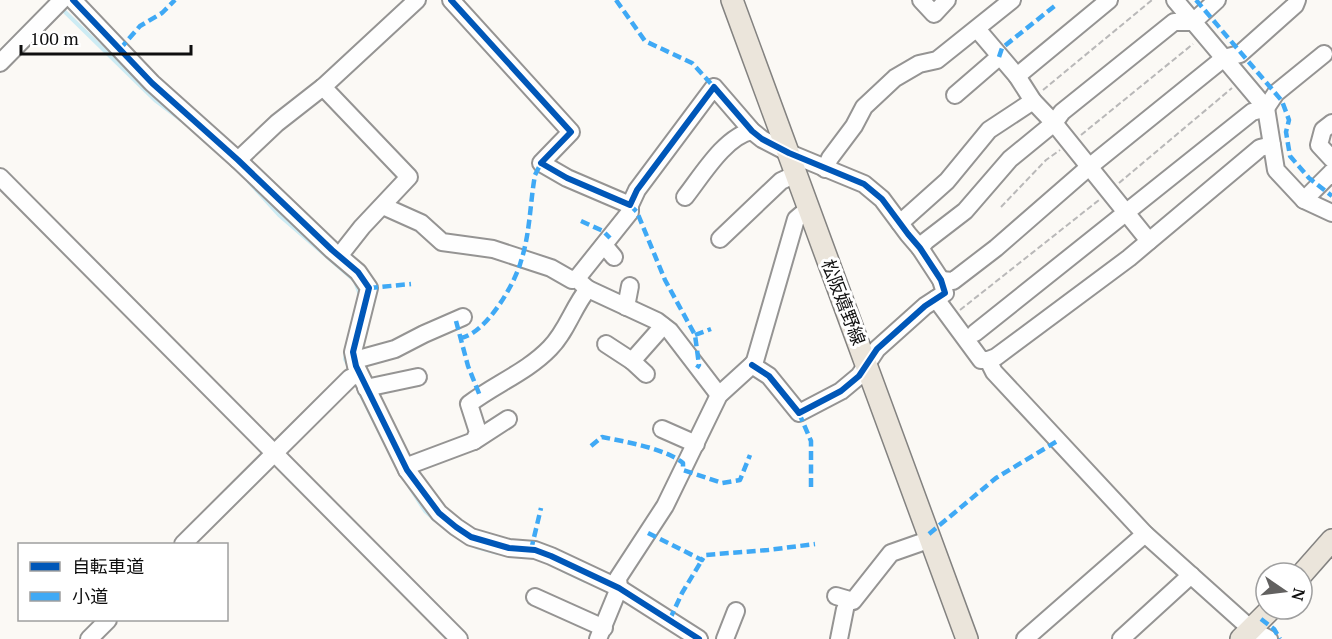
<svg xmlns="http://www.w3.org/2000/svg" width="1332" height="639" font-family="'PT Serif','Noto Sans JP',serif">
	<style>
		.lines { fill: none; stroke-linecap: round; stroke-linejoin: round }
		.stream { stroke: #cdecf4; stroke-width: 4 }
		.minor-casing { stroke: #959493; stroke-width: 20 }
		.major-casing { stroke: #838280; stroke-width: 24 }
		.path { stroke: #b9b8b8; stroke-width: 2; stroke-dasharray: 6 3; stroke-linecap: butt }
		.minor { stroke: #fefefe; stroke-width: 16 }
		.major { stroke: #ebe5db; stroke-width: 21 }
		.quiet { stroke: #3fa9f5; stroke-width: 4.5; stroke-dasharray: 9 4.5; stroke-linecap: butt }
		.cycleway-casing { stroke: #fff; stroke-width: 10 }
		.cycleway { stroke: #0057b8; stroke-width: 6 }
		.labels { text-anchor: middle; dominant-baseline: central; stroke-width: 6; stroke-linejoin: round; paint-order: stroke }
		.street-label { font-size: 18px; fill: #0f0f0f; stroke: #fff }
	</style>
	<rect width="100%" height="100%" fill="#fbf9f5"/>
	<g class="lines">
		<g class="stream">
			<polyline points="60,7 156,101 181,120"/>
			<polyline points="249,182 279,215 355,281 360,295"/>
			<polyline points="346,352 345,359 349,367"/>
			<polyline points="359,391 397,467"/>
			<polyline points="409,486 425,511 435,520"/>
			<polyline points="476,547 498,553"/>
			<polyline points="562,570 585,581"/>
		</g>
		<g class="minor-casing">
			<g id="minor">
				<polyline points="73,0 152,83 238,160 332,250 358,272 369,288 353,352 356,366 407,470 439,513 456,527 471,537 509,548 535,550 551,556 619,588 699,639"/>
				<polyline points="451,0 571,132 541,163 567,178 630,205 637,190 714,87 752,131 762,139 789,153 864,184 882,199 908,234 920,248 941,280 945,293 925,306 877,349 859,376 841,391 799,413 769,376 752,365"/>
				<polyline points="921,0 934,14 947,0"/>
				<polyline points="1175,0 1266,108 1276,170 1304,200 1332,213"/>
				<polyline points="977,29 1017,76 1109,0"/>
				<polyline points="0,63 62,0"/>
				<polyline points="1017,76 1033,101 1054,123 1149,241"/>
				<polyline points="323,87 409,177 362,227 340,255"/>
				<polyline points="955,95 999,57"/>
				<polyline points="1332,123 1323,130 1319,145 1332,159"/>
				<polyline points="238,160 277,123 323,87 417,0"/>
				<polyline points="825,169 830,158 854,126 864,107 895,78 919,64 937,60 1012,0"/>
				<polyline points="0,177 459,639"/>
				<path d="M685 197C701 177 725 136 752 131"/>
				<polyline points="1304,200 1332,172"/>
				<polyline points="383,206 421,223 442,242 493,249 551,268 572,280 578,277 630,212 630,205"/>
				<polyline points="900,223 947,181 989,130 1033,101"/>
				<polyline points="720,239 781,181 796,174"/>
				<polyline points="604,245 614,257"/>
				<polyline points="920,248 926,241 965,211 1010,159 1054,123 1062,112 1174,22 1193,22 1217,0"/>
				<polyline points="941,280 953,281 996,248 1089,167 1224,58 1240,54 1295,5 1297,0"/>
				<polyline points="581,283 588,289 657,321 670,331 719,395"/>
				<polyline points="936,299 981,360 988,360 994,372 1145,534 1251,629 1269,639"/>
				<polyline points="626,307 630,286"/>
				<polyline points="975,333 1252,112 1266,108 1276,93 1324,54"/>
				<polyline points="606,344 632,361"/>
				<polyline points="355,360 395,349 424,334 463,317"/>
				<polyline points="988,360 996,357 1129,258 1260,148 1272,145"/>
				<polyline points="646,374 632,361 663,326"/>
				<polyline points="366,388 418,377"/>
				<polyline points="662,429 696,444"/>
				<polyline points="474,441 508,419"/>
				<path d="M407 470 410 465 474 441 478 432 469 404C495 384 527 372 550 348 567 331 573 307 588 289"/>
				<polyline points="183,544 350,378 359,374"/>
				<polyline points="836,596 853,601 891,553 931,539"/>
				<polyline points="535,597 604,628"/>
				<polyline points="89,639 108,620"/>
				<polyline points="598,639 619,588 618,578 665,506 719,395 752,365 755,361 796,219 809,208"/>
				<polyline points="725,639 736,611"/>
				<polyline points="839,639 845,609"/>
				<polyline points="1025,639 1145,534"/>
				<polyline points="1121,639 1191,575"/>
			</g>
		</g>
		<g class="major-casing">
			<g id="major">
				<polyline points="732,0 967,639"/>
				<polyline points="1302,574 1332,540"/>
				<polyline points="1241,639 1271,609"/>
			</g>
		</g>
		<g class="path">
			<polyline points="1043,90 1152,0"/>
			<polyline points="1081,135 1193,44"/>
			<polyline points="1119,183 1232,88"/>
			<polyline points="1001,207 1046,160 1060,150"/>
			<polyline points="960,310 1099,200"/>
		</g>
		<use href="#minor" class="minor"/>
		<use href="#major" class="major"/>
		<g class="quiet">
			<polyline points="616,0 645,41 692,63 714,87"/>
			<polyline points="1196,0 1282,101 1289,120 1286,132 1290,156 1309,178 1332,196"/>
			<polyline points="120,49 140,26 162,13 175,0"/>
			<polyline points="999,57 1002,48 1057,4"/>
			<polyline points="630,205 637,212 665,280 695,335 699,365 697,368"/>
			<polyline points="581,221 603,231 610,238"/>
			<polyline points="369,288 411,284"/>
			<polyline points="456,321 468,366 480,396"/>
			<polyline points="695,335 711,329"/>
			<path d="M460 338C485 335 515 284 521 261 530 234 530 203 535 175L541 163"/>
			<polyline points="799,413 811,441 811,489"/>
			<path d="M591 446 602 437C626 442 664 448 683 463V470L722 483 740 480 750 455"/>
			<polyline points="648,533 702,560 705,555 768,550 815,544"/>
			<polyline points="929,534 996,478 1059,440"/>
			<polyline points="531,550 541,508"/>
			<polyline points="670,619 682,593 702,560"/>
			<polyline points="1261,619 1274,629 1280,639"/>
		</g>
		<g class="cycleway-casing">
			<g id="cycleway">
				<polyline points="73,0 152,83 238,160 332,250 358,272 369,288 353,352 356,366 407,470 439,513 456,527 471,537 509,548 535,550 551,556 619,588 699,639"/>
				<polyline points="451,0 571,132 541,163 567,178 630,205 637,190 714,87 752,131 762,139 789,153 864,184 882,199 908,234 920,248 941,280 945,293 925,306 877,349 859,376 841,391 799,413 769,376 752,365"/>
			</g>
		</g>
		<use href="#cycleway" class="cycleway"/>
	</g>
	<g class="labels">
		<g class="street-label">
			<text transform="translate(844 302) rotate(69)">松阪嬉野線</text>
		</g>
	</g>
	<rect x="18" y="543" width="210" height="78" fill="#ffffff" stroke="#9f9f9f" stroke-width="1.5"/>
	<rect x="30" y="562" width="30" height="9" fill="#0057b8" stroke="#9f9f9f" stroke-width="1.5"/>
	<text x="72" y="573" font-size="18" fill="#0f0f0f">自転車道</text>
	<rect x="30" y="592" width="30" height="9" fill="#3fa9f5" stroke="#9f9f9f" stroke-width="1.5"/>
	<text x="72" y="603" font-size="18" fill="#0f0f0f">小道</text>
	<g transform="translate(1284 591) rotate(104)"><circle r="28" fill="#ffffff" stroke="#9f9f9f" stroke-width="1.5"/>
	<path d="M0-4.5L10 22L0 15L-10 22Z" fill="#626160"/>
	<text y="-9" font-size="16" font-weight="bold" text-anchor="middle" fill="#0f0f0f">N</text>
	</g>
	<path d="M21 45v9h170v-9" fill="none" stroke="#0f0f0f" stroke-width="3"/>
	<text x="30" y="45" font-size="18" fill="#0f0f0f" stroke="#ffffff" stroke-width="4.5" paint-order="stroke">100 m</text>
</svg>
